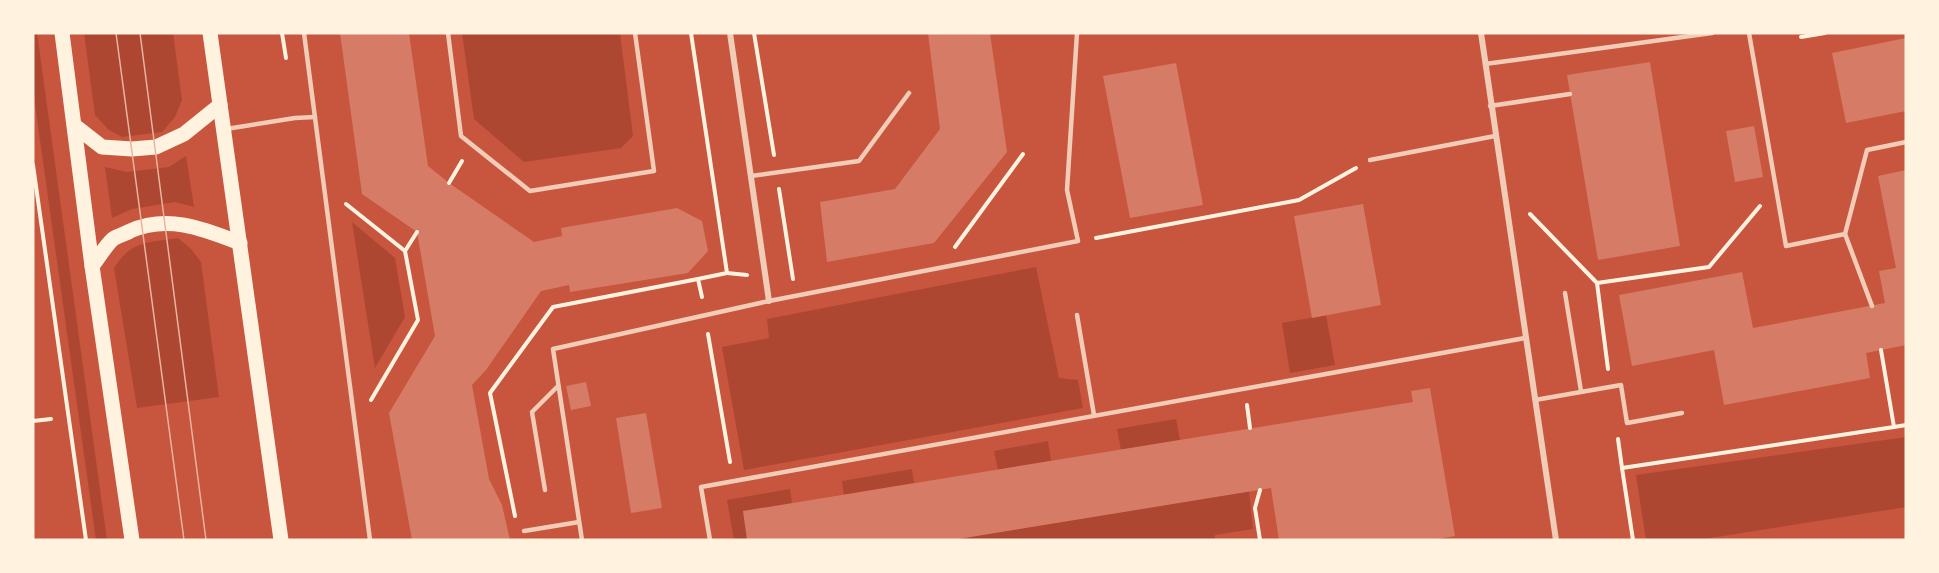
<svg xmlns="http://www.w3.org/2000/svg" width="1939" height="573" font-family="Roboto,sans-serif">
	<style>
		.green { fill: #ae4732 }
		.building { fill: #d67c66 }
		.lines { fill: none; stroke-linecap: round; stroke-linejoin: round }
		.path { stroke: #fff3e0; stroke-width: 4 }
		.service { stroke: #f1ccb7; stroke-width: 4.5 }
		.minor { stroke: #f1ccb7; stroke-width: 6 }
		.primary { stroke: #fff3e0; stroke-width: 15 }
		.tram { stroke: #e9b49f; stroke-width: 1.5 }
	</style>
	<rect width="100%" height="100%" fill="#c8553d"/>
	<g class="green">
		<polygon points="33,33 37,33 107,540 96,540 33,90"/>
		<polygon points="84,33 173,33 182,100 175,117 162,132 122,137 109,130 95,115"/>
		<polygon points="462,33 620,33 633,136 621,148 524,162 474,119"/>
		<polygon points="186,156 194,207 175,202 132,209 112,218 105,167 127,172 169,167"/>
		<polygon points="352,222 395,258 405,317 375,368"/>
		<path d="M178 238 191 249 201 262 219 397 137 408 114 268C132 240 147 243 178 238Z"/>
		<polygon points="1036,267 1059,378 1078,380 1083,408 744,470 722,347 769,338 767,319"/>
		<polygon points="1326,315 1335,365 1290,373 1282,323"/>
		<polygon points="1176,419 1180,440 1121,450 1117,429"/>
		<polygon points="1906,437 1906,507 1698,540 1646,540 1636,475"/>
		<polygon points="1048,441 1051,461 998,470 994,451"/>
		<polygon points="912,469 914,483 844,495 842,481"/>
		<polygon points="790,489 792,503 747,540 734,540 727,500"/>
		<polygon points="1249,491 1253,529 1215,535 1215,540 952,540"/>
	</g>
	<g class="building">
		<polygon points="340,33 409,33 428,166 449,183 534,242 562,236 561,228 677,208 702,221 708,251 688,273 570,292 569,285 541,291 486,370 472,385 489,479 502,505 510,540 412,540 389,413 435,336 417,232 362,194"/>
		<polygon points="928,33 990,33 1007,152 934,243 827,262 820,202 895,189 940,129"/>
		<polygon points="1906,38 1906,111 1846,123 1832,53"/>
		<polygon points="1650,62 1680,246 1598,260 1567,75"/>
		<polygon points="1176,63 1203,205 1130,218 1103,76"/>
		<polygon points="1754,126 1763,177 1735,182 1726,131"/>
		<polygon points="1906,170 1906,345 1866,353 1870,378 1724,405 1714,350 1632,366 1619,295 1742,272 1753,328 1885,303 1879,271 1896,268 1878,176"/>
		<polygon points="1363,204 1381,305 1312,318 1294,216"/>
		<polygon points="586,382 591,406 571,410 566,386"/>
		<polygon points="1430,388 1455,536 1431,540 1279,540 1271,488 952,540 747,540 743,511 1413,402 1411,391"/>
		<polygon points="646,413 662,508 631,513 616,418"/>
	</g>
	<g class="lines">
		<g class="path">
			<polyline points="282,33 286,58"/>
			<polyline points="691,33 727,273 698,279 702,297"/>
			<polyline points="754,33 774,155"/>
			<polyline points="1801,37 1825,33"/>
			<polyline points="33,165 86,540"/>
			<polyline points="449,183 462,161"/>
			<polyline points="779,189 793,279"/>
			<polyline points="346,204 405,251 418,320 371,400"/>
			<polyline points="1530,214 1597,283 1709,267 1760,206"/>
			<polyline points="1096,238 1299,200 1356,168"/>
			<polyline points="955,247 1023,154"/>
			<polyline points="405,251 417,232"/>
			<polyline points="727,273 747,275"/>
			<polyline points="1597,283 1608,369"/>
			<polyline points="708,334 730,462"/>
			<polyline points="1247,405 1250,428"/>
			<polyline points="33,421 51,419"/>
			<polyline points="1894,427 1906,425"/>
			<polyline points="1618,439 1622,468"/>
			<polyline points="515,516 490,393 553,307 698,279"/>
			<polyline points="1260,540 1255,508 1260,490"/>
			<polyline points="1633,540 1622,468 1894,427 1881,350"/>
		</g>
		<g class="service">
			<polyline points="304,33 370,540"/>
			<polyline points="448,33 461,136 530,191 654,171 635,33"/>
			<polyline points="1749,33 1786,246 1845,234 1867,150 1906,142"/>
			<polyline points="1485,64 1712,33"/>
			<polyline points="1490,106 1570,94"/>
			<polyline points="226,129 295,118 315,117"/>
			<polyline points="1370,160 1495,136"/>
			<polyline points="751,176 859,161 909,93"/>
			<polyline points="1845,234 1872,306"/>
			<polyline points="1565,293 1581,391"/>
			<polyline points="1077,315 1094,415"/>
			<polyline points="1535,400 1621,385 1627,423 1682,413"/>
			<polyline points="545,490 532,412 558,386"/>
			<polyline points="524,531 579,522"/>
			<polyline points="582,540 553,349 769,301 1078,241 1067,190 1077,33"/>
			<polyline points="710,540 701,487 1525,338"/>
		</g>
		<g class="minor">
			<polyline points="730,33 769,301"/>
			<polyline points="1481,33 1556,540"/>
		</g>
		<g class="primary">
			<polyline points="62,33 92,266 132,540"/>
			<polyline points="210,33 281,540"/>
			<polyline points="75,126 102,147 132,149 156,147 184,134 220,105"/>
			<path d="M92 266C99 258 105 246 113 239 117 236 125 234 130 231 168 214 204 229 240 243"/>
		</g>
		<g class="tram">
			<polyline points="116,33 184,540"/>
			<polyline points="140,33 206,540"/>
		</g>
	</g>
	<rect width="1939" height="573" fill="none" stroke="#fff3e0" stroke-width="69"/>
</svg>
